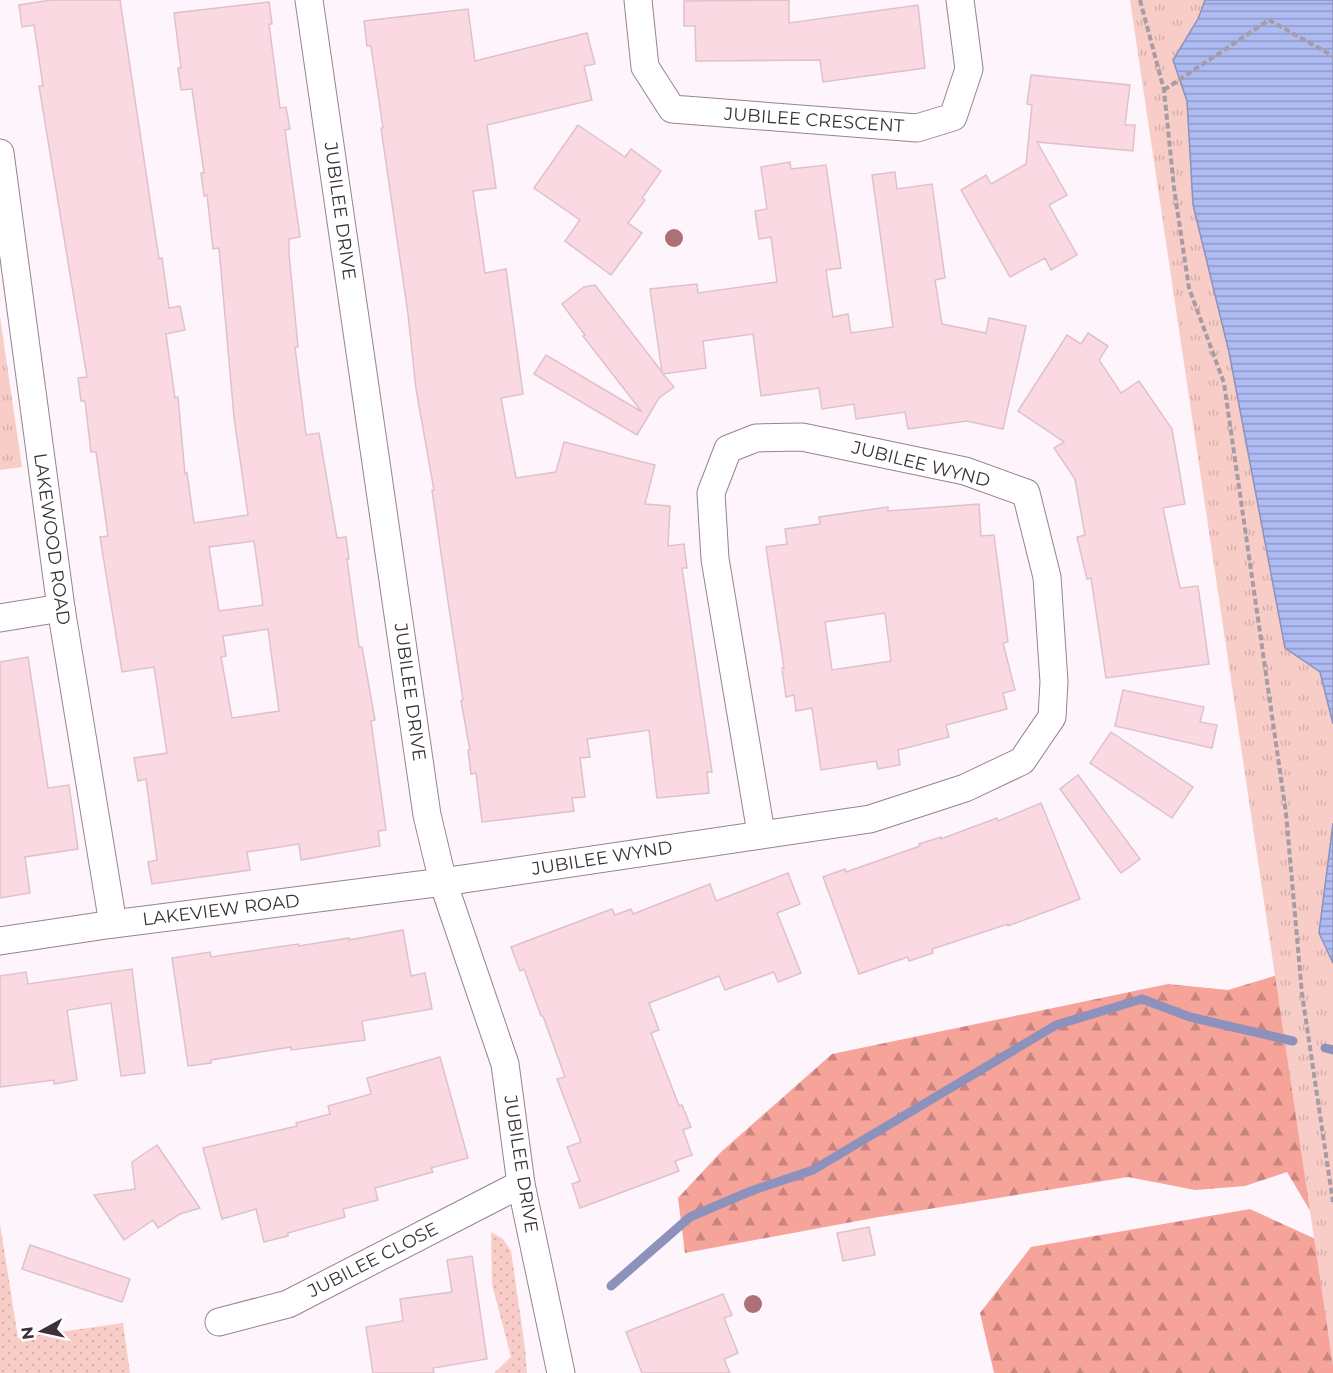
<svg xmlns="http://www.w3.org/2000/svg" width="1333" height="1373" font-family="Montserrat,sans-serif">
	<style>
		.grass { fill: url(#grass-dots) }
		.forest { fill: url(#forest-firs) }
		.park { fill: url(#park-tufts) }
		.water { fill: url(#water-rules); stroke: #8c92bb; stroke-width: 1.5 }
		.lines { fill: none; stroke-linecap: round; stroke-linejoin: round }
		.stream { stroke: #8c92bb; stroke-width: 9 }
		.building { fill: #fbd9e3; stroke: #dfc1ca; stroke-width: 1.5; fill-rule: evenodd }
		.minor-casing { stroke: #978294; stroke-width: 29 }
		.path { stroke: #a59ca4; stroke-width: 4; stroke-dasharray: 6 3; stroke-linecap: butt }
		.minor { stroke: #fff; stroke-width: 27 }
		.tree { fill: #ac7077 }
		.labels { text-anchor: middle; dominant-baseline: central; stroke-width: 5; stroke-linejoin: round; paint-order: stroke }
		.street-label { font-size: 18px; fill: #3a3139; stroke: #fff }
	</style>
	<defs>
		<pattern id="grass-dots" width="8" height="8" patternUnits="userSpaceOnUse" patternTransform="scale(1.5)"><rect width="8" height="8" fill="#f9cdc7"/><path d="M2 2h.1M6 6h.1" fill="none" stroke="#d6b0ac" stroke-width="1.8" stroke-linecap="round"/></pattern>
		<pattern id="forest-firs" width="22" height="20" patternUnits="userSpaceOnUse" patternTransform="scale(1.5)"><rect width="22" height="20" fill="#f6a39a"/><path d="M5 1l3.5 6h-7zM16 11l3.5 6h-7z" fill="#c8857f"/></pattern>
		<pattern id="park-tufts" width="24" height="20" patternUnits="userSpaceOnUse" patternTransform="scale(1.5)"><rect width="24" height="20" fill="#f9cdc7"/><path d="M3 7l-1-3M5 7V3M7 7l1-3M15 17l-1-3M17 17v-4M19 17l1-3" fill="none" stroke="#d6b0ac"/></pattern>
		<pattern id="water-rules" width="6" height="5" patternUnits="userSpaceOnUse" patternTransform="scale(1.5)"><rect width="6" height="5" fill="#afbbf3"/><path d="M0 2.5h6" fill="none" stroke="#8f99c6"/></pattern>
	</defs>
	<rect width="100%" height="100%" fill="#fdf4fc"/>
	<g class="grass">
		<polygon points="0,1224 18,1338 123,1323 130,1373 0,1373"/>
		<polygon points="491,1232 503,1239 511,1251 525,1348 527,1373 494,1373 511,1357 492,1284"/>
	</g>
	<polygon class="forest" points="1284,973 1333,1247 1333,1373 994,1373 980,1313 1031,1247 1250,1209 1331,1246 1287,1172 1245,1186 1195,1190 1128,1177 879,1217 685,1253 678,1198 721,1152 832,1054 1168,984 1228,990"/>
	<g class="park">
		<polygon points="1130,0 1333,0 1333,1366"/>
		<polygon points="0,317 22,467 0,470"/>
	</g>
	<g class="water">
		<polygon points="1205,0 1333,0 1333,724 1320,672 1285,648 1229,352 1193,205 1187,101 1173,60 1198,19"/>
		<polygon points="1333,823 1333,963 1319,933"/>
	</g>
	<g class="lines">
		<g class="stream">
			<polyline points="1325,1048 1333,1050"/>
			<polyline points="611,1286 690,1217 751,1191 813,1170 1056,1025 1142,999 1190,1017 1293,1041"/>
		</g>
	</g>
	<g class="building">
		<path d="M51 0H120L159 259 162 258 169 308 180 306 185 330 166 334 175 398 178 397 185 474 187 473 194 523 248 515 234 417 219 248 213 249 207 195 204 196 201 173H204L192 89 181 90 178 68H181L174 13 269 2 272 24H269L280 108 286 107 290 129 285 130 300 237 289 239V254L298 347H295L306 435 319 433 337 538 346 537 349 559H347L359 647H362L375 720 371 721 386 830 378 831 380 846 301 860 299 844 247 852 250 870 152 884 148 862 157 860 146 779 138 781 134 758 167 753 154 667 122 672 100 537 108 536 96 452H91L85 401H81L78 378 87 377 39 86H43L34 25 22 27 19 5ZM254 541 263 605 219 611 209 547ZM268 629 279 711 232 718 221 657 226 656 223 636Z"/>
		<polygon points="789,0 789,23 918,5 925,68 823,82 820,60 696,61 695,26 684,26 684,1"/>
		<polygon points="468,9 475,61 587,33 595,64 584,66 592,100 487,125 496,188 473,191 485,273 506,269 523,394 501,398 516,478 556,472 564,442 655,465 645,504 670,506 668,546 684,544 687,568 682,568 712,772 707,772 709,793 657,798 649,730 587,739 590,757 580,758 585,797 572,798 574,811 482,822 476,773 471,774 468,750 470,750 461,701 463,700 447,595 432,490 434,490 416,389 408,314 381,128 383,128 371,46 367,46 364,21"/>
		<polygon points="1031,75 1130,85 1125,125 1135,125 1133,151 1037,142 1067,195 1049,205 1077,255 1051,270 1045,258 1010,277 961,190 986,175 991,184 1026,164 1032,105 1027,104"/>
		<polygon points="578,125 625,157 631,149 661,171 642,198 645,200 628,223 642,233 611,275 565,241 580,220 534,188"/>
		<polygon points="790,162 791,169 826,165 841,268 826,270 833,317 848,314 851,333 893,327 872,175 895,172 897,189 932,184 945,278 935,280 942,324 986,333 989,318 1026,326 1003,429 967,421 908,429 905,412 856,419 854,404 822,409 819,388 761,396 753,334 703,341 706,368 663,374 674,387 659,398 637,435 534,374 546,355 642,412 583,336 585,335 562,304 584,287 595,285 662,372 650,289 697,284 698,293 777,282 771,237 759,239 755,211 767,209 761,167"/>
		<polygon points="1088,333 1108,346 1099,360 1121,393 1139,381 1172,429 1185,504 1163,508 1180,588 1198,586 1209,664 1106,678 1091,578 1087,579 1077,537 1085,535 1075,479 1054,448 1064,442 1018,411 1067,335 1081,344"/>
		<path d="M979 504 981 536 994 535 1008 642 1003 643 1015 690 1003 693 1007 709 946 725 949 737 898 750 900 765 878 769 876 761 821 770 812 708 796 711 794 695 786 697 782 668H784L766 547 787 544 785 529 820 524 819 517 888 507V511ZM885 613 891 661 832 670 825 622Z"/>
		<polygon points="28,657 48,788 69,785 78,849 25,857 30,893 0,898 0,662"/>
		<polygon points="1123,690 1204,707 1200,722 1217,725 1212,748 1115,726"/>
		<polygon points="1111,732 1193,787 1172,818 1090,763"/>
		<polygon points="1078,775 1140,859 1121,873 1060,789"/>
		<polygon points="1041,803 1080,899 1008,926 1008,924 932,949 933,953 909,961 908,957 859,974 823,877 845,869 846,872 920,846 919,844 941,837 941,839 997,818 998,821"/>
		<polygon points="788,873 800,904 777,913 801,973 778,982 774,972 725,990 719,976 649,1003 659,1030 651,1033 679,1106 682,1105 691,1127 683,1130 692,1155 675,1161 679,1171 580,1208 572,1184 580,1181 567,1147 581,1142 557,1079 565,1077 543,1016 541,1016 524,969 520,971 511,947 612,909 615,915 631,909 633,914 710,884 716,901"/>
		<polygon points="403,930 411,976 425,973 432,1009 362,1021 365,1040 291,1050 291,1047 211,1060 211,1063 188,1066 172,958 210,952 211,957 298,944 299,946 349,938 349,940"/>
		<polygon points="132,969 145,1073 121,1076 111,1003 67,1010 77,1080 54,1084 54,1080 0,1087 0,976 26,972 28,984"/>
		<polygon points="440,1057 468,1158 431,1168 433,1172 375,1188 378,1200 343,1209 345,1217 288,1233 288,1236 264,1242 256,1209 222,1219 203,1148 297,1126 296,1123 330,1114 328,1106 371,1094 367,1078"/>
		<polygon points="157,1145 200,1208 180,1214 158,1228 153,1220 124,1240 94,1195 135,1189 132,1162"/>
		<polygon points="869,1227 875,1255 843,1261 837,1233"/>
		<polygon points="30,1245 130,1279 122,1302 22,1269"/>
		<polygon points="472,1256 487,1359 433,1368 434,1373 373,1373 366,1327 403,1321 400,1299 452,1292 447,1260"/>
		<polygon points="723,1294 732,1315 724,1318 738,1353 724,1359 730,1373 642,1373 626,1332"/>
	</g>
	<g class="lines">
		<g class="minor-casing">
			<g id="minor">
				<polyline points="309,0 427,815 443,882 505,1064 521,1184 561,1373"/>
				<polyline points="638,0 645,67 672,109 917,128 953,117 969,69 960,0"/>
				<polyline points="0,153 61,608 113,924"/>
				<polyline points="0,618 61,608"/>
				<polyline points="0,941 113,924 443,882 870,819 965,788 1022,761 1052,717 1054,682 1047,577 1026,493 965,471 802,437 756,438 728,449 711,493 715,559 761,833"/>
				<polyline points="219,1322 288,1304 521,1184"/>
			</g>
		</g>
		<g class="path">
			<polyline points="1140,0 1164,90 1174,188 1189,288 1224,383 1286,813 1302,994 1333,1202"/>
			<polyline points="1164,90 1269,20 1333,56"/>
		</g>
		<use href="#minor" class="minor"/>
	</g>
	<g class="tree">
		<circle cx="674" cy="238" r="9"/>
		<circle cx="753" cy="1304" r="9"/>
	</g>
	<g class="labels">
		<g class="street-label">
			<text transform="translate(814 120) rotate(4)">JUBILEE CRESCENT</text>
			<text transform="translate(340 211) rotate(82)">JUBILEE DRIVE</text>
			<text transform="translate(921 464) rotate(14)">JUBILEE WYND</text>
			<text transform="translate(52 539) rotate(82)">LAKEWOOD ROAD</text>
			<text transform="translate(410 692) rotate(82)">JUBILEE DRIVE</text>
			<text transform="translate(602 858) rotate(-9)">JUBILEE WYND</text>
			<text transform="translate(221 910) rotate(-7)">LAKEVIEW ROAD</text>
			<text transform="translate(521 1164) rotate(81)">JUBILEE DRIVE</text>
			<text transform="translate(373 1260) rotate(-27)">JUBILEE CLOSE</text>
		</g>
	</g>
	<g transform="translate(42 1331) rotate(262)" stroke="#ffffff" stroke-width="4.5" paint-order="stroke">
	<path d="M0-4.5L10 22L0 15L-10 22Z" fill="#3a3139"/>
	<text y="-9" font-size="16" font-weight="bold" text-anchor="middle" fill="#3a3139">N</text>
	</g>
</svg>
